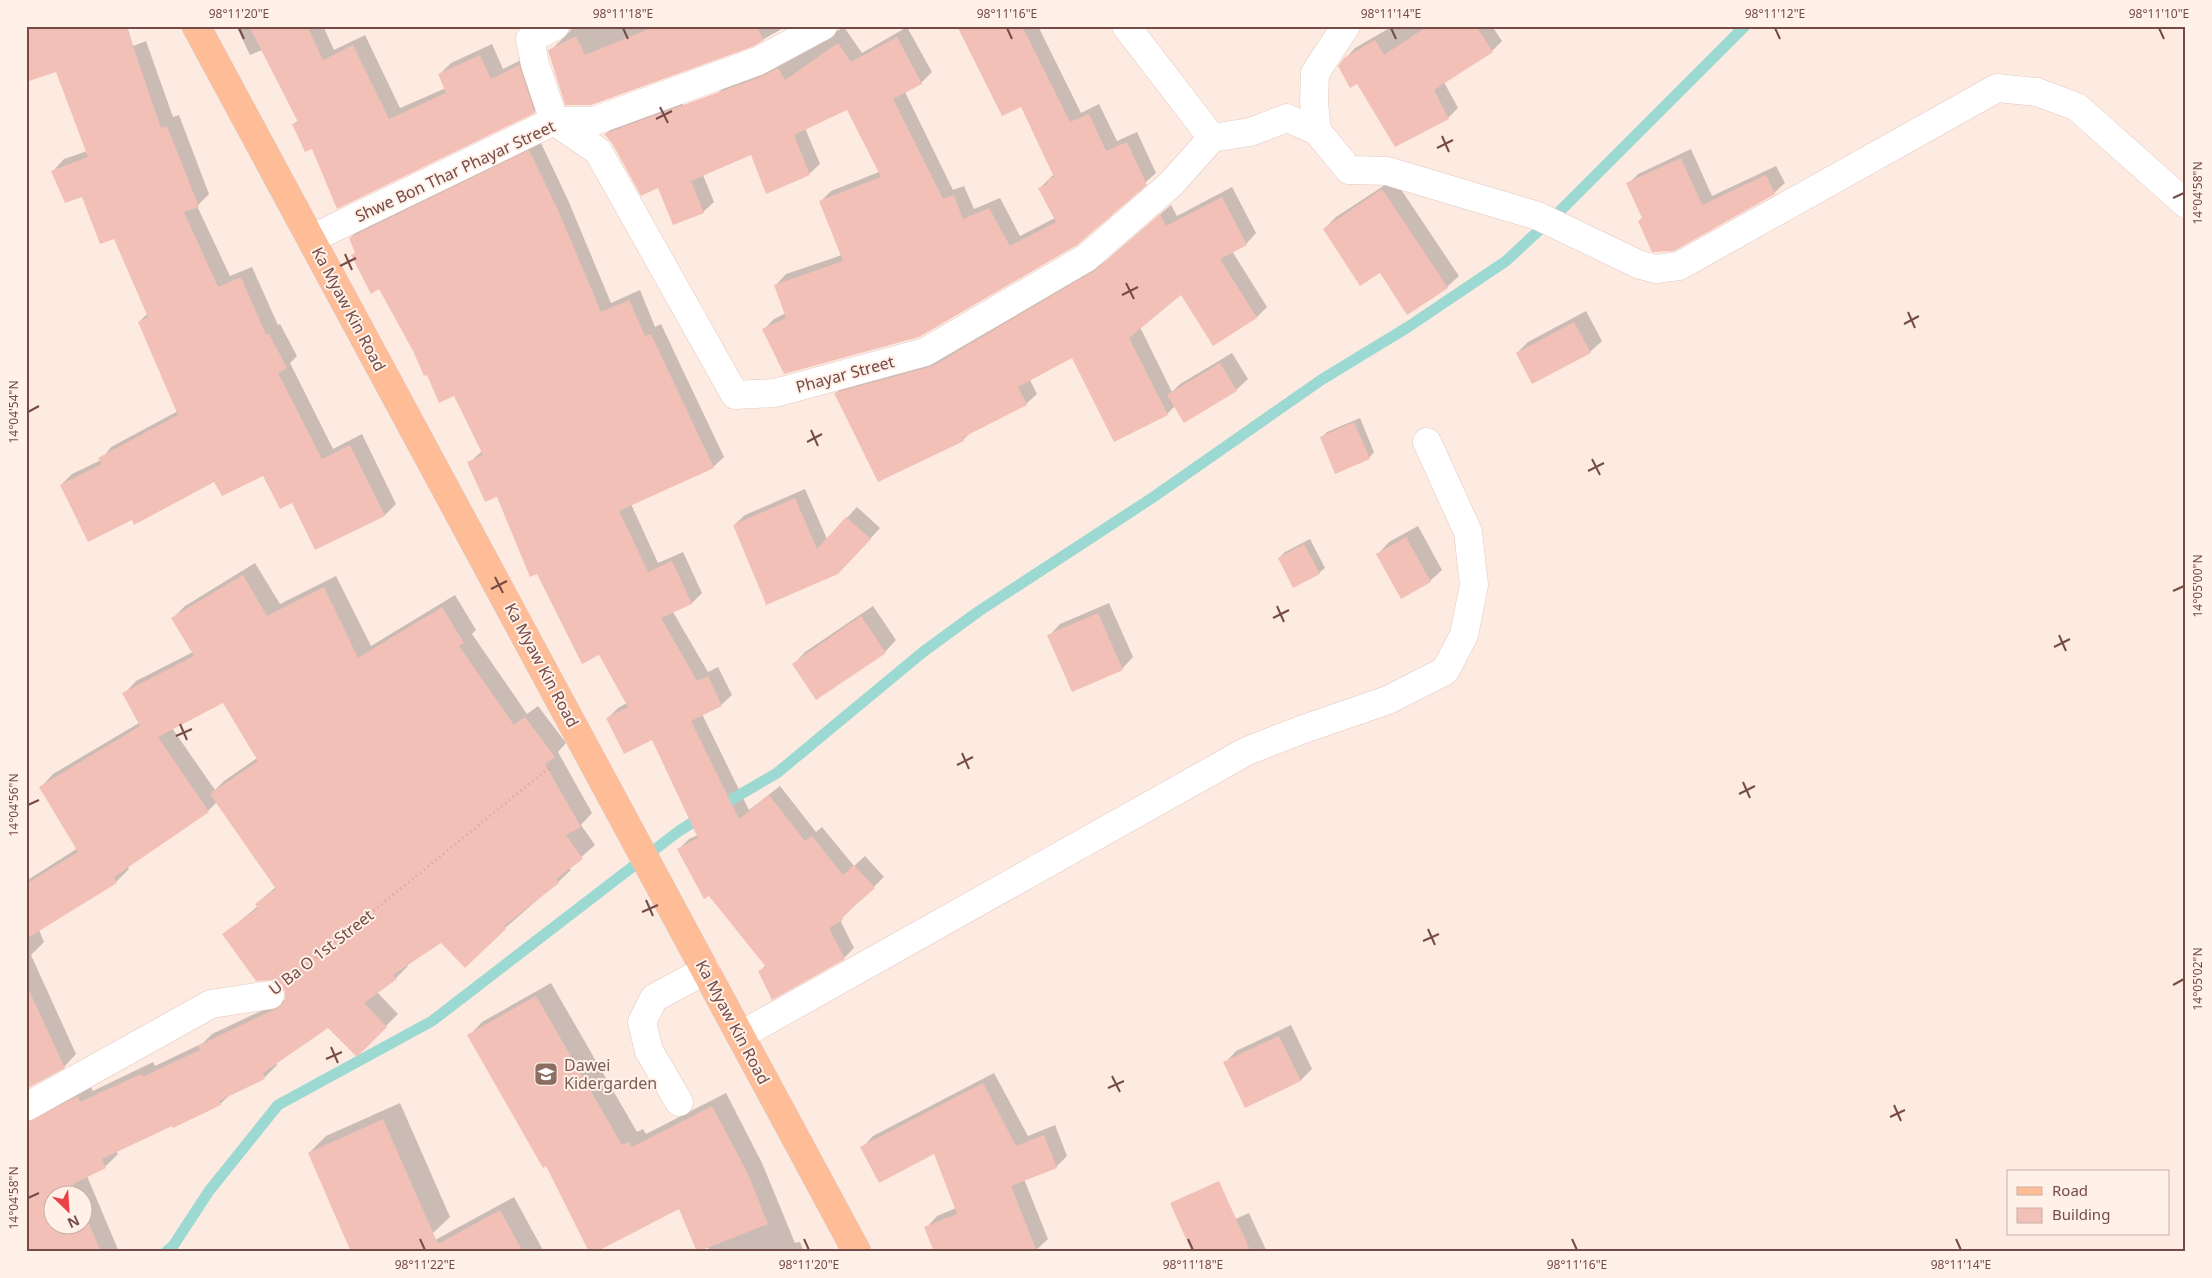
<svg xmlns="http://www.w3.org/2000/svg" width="2212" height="1278" font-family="'Noto Sans',sans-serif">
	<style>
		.shadow { fill: #0003; fill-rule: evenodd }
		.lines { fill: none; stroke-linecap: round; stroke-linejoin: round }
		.stream { stroke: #9bd9d2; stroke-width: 11 }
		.building { fill: #f3c0b8 }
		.minor-casing { stroke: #e3c7c0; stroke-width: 29 }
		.major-casing { stroke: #d6c9c8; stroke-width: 29 }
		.path { stroke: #d8a39b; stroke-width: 3; stroke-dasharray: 1 4; stroke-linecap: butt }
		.minor { stroke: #fff; stroke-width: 28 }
		.major { stroke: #febd97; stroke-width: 28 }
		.ticks { fill: none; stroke: #754b47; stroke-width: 2 }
		.labels { text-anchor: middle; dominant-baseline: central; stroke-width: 4; stroke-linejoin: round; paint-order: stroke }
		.street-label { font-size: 16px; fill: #754b47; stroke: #fff0e8 }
		.education-label { font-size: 16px; fill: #785e54; stroke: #fff0e8; text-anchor: start }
		.neatline { fill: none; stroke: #754b47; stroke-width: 2 }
		.ticks-label { font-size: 12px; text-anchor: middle; fill: #754b47 }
	</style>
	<rect width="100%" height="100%" fill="#fdebe1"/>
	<g class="shadow">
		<polygon points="26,26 127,26 133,46 146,41 173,117 179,115 209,194 197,206 230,276 252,267 278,325 280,324 297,356 290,363 333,449 362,434 396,504 385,515 292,501 263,474 215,480 132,518 61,485 72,474 101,460 111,447 178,411 139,322 148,313 115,237 83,195 53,171 64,159 87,151 57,70"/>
		<polygon points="236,26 323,26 334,50 365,35 400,108 446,88 440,74 451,63 492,44 503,69 531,55 545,101 534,112 313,147 293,125 298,120 262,50 250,55"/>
		<polygon points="572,26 646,26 667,69 550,51 570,31"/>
		<polygon points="691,26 787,26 751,46"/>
		<polygon points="959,26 1038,26 1081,113 1099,104 1117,141 1137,132 1156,173 1076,244 763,330 774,319 786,313 776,285 786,274 842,255 821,201 831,191 879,172 847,108 805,128 820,164 809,174 751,153 718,93 728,83 777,65 844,27 862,53 907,27 932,72 921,83 905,92 953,190 964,186 974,209 1000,198 1020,236 1055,218 1040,188 1054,174 1022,105"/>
		<polygon points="1393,26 1492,26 1502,41 1492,51 1444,82 1458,108 1448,118 1345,59 1355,48"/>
		<polygon points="681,100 713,165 703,175 714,202 703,212 659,186 606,134 616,124"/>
		<polygon points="540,141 568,200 611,303 640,290 655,327 661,324 724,457 713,467 631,504 658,563 683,552 702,593 692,603 673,612 708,672 718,667 732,695 721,705 702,714 749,810 780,786 816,832 822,827 854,866 865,856 884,877 840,920 854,948 844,958 759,972 766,965 679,849 689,839 698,835 653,739 608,718 618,708 627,703 600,654 497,495 469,463 482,451 455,394 427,374 379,288 353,255 356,252 350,238 361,228"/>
		<polygon points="1691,149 1712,196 1776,166 1785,183 1774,193 1674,250 1653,251 1639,221 1643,217 1628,184 1638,174"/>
		<polygon points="1394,179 1459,276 1447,287 1381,271 1324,229 1336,217"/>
		<polygon points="1232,187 1256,233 1246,244 1232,251 1267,307 1257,317 1182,293 1140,327 1172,392 1180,384 1232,353 1248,379 1236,390 1184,421 1175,406 1167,414 1114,440 1072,357 1030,380 1037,394 1026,404 971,432 963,440 836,393 846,383 945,355 1106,261 1171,205 1177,216"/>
		<polygon points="1586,311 1602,341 1590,352 1517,353 1528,342"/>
		<polygon points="1360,418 1374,452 1369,458 1321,438 1327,432"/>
		<polygon points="805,489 827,539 857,507 880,528 848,563 734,525 745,515"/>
		<polygon points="1418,526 1442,570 1430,581 1378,554 1389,542"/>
		<polygon points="1310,539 1325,568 1319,573 1279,558 1285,552"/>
		<path d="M255 563 280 604 336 576 371 646 455 595 476 630 472 634 527 714 538 706 566 743 558 752 592 813 581 825 595 845 569 868 571 870 558 882 505 928 441 941 407 964 408 966 396 978 377 992 398 1014 357 1055 328 1026 276 1062 277 1065 265 1077 231 1094 220 1104 116 1151 118 1154 106 1166 87 1176 119 1252H26V1104L90 1085 93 1091 153 1062 155 1066 203 1043 212 1034 286 999 287 993 283 985 224 934 258 906 256 904 276 887 217 802 208 811 127 866 129 869 116 882 39 930 44 942 31 955 76 1054 64 1067 26 1088V881L78 848 41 787 53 774 139 723 124 694 136 681 193 652 173 618 185 606ZM223 701 257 758 224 781 215 790 172 728ZM52 1196H82V1226H52Z"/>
		<polygon points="1109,603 1133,657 1122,669 1049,636 1060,624"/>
		<polygon points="873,606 896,640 885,652 794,664 805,652"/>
		<polygon points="551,983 637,1132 643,1129 646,1134 726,1093 762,1163 795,1243 800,1242 804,1252 711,1252 680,1208 546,1165 469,1036 482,1022"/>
		<polygon points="1291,1025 1312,1069 1301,1080 1225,1063 1236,1051"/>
		<polygon points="994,1073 1028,1136 1055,1125 1067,1156 1056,1167 1024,1179 1048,1239 1034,1252 926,1228 937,1216 956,1208 935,1152 862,1148 873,1136"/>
		<polygon points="400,1103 450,1217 433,1233 309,1153 326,1136"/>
		<polygon points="514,1197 544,1252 424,1252 435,1240"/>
		<polygon points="1249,1213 1267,1252 1194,1252 1202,1234"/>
	</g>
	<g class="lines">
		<g class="stream">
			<polyline points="717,808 777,773 923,652 979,611 1152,498 1321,380 1408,327 1506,261 1559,212 1745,26"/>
			<polyline points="166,1252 173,1246 209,1191 278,1105 432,1021 679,831 703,816"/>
		</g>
	</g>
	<g class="building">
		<polygon points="26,26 126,26 161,128 167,126 199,207 184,212 218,287 241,277 266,335 269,334 287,368 278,373 322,459 350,445 385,516 315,550 292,503 280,509 263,476 222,496 214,482 134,525 132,520 88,542 60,485 102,464 98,458 178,415 138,322 148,317 114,239 100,244 82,197 65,203 51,171 88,157 56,72 26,82"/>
		<polygon points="249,26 307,26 323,60 353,45 389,119 446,93 438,74 480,55 491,79 519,65 535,113 337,209 312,149 305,152 292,124 298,122"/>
		<polygon points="656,26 756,26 764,40 752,47 591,105 565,105 548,50 576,36 585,55"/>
		<polygon points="957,26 1022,26 1070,122 1089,114 1106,151 1127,142 1147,185 1077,245 919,337 784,374 762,329 786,318 774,285 843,261 819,201 881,177 847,110 794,135 810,175 766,194 751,155 691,181 704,213 673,225 658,188 641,196 612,143 604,134 763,76 778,68 785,80 838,43 851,62 897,37 922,84 893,99 943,199 954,195 963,219 989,208 1010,246 1056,222 1038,188 1048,184 1046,181 1054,177 1021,107 1002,116"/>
		<polygon points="1428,26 1476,26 1493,52 1434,90 1449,119 1395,147 1357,84 1350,88 1338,66 1344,58 1375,40 1384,55"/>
		<polygon points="529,150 558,210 601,312 629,300 645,336 651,334 714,468 619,511 648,572 672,561 692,604 661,618 697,681 708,676 722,706 691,721 739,819 769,795 805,841 812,836 843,875 854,865 875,888 842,917 843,920 829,928 845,959 772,1000 758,971 766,967 709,896 704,899 677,849 698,838 652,740 624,754 606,718 628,707 599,655 582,664 537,574 530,577 497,497 485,502 467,462 483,455 454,396 439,403 427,375 424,376 413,351 379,289 371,294 351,255 355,253 349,238"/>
		<polygon points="1681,158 1702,205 1766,175 1775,194 1674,251 1652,252 1638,221 1642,218 1626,183"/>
		<polygon points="1382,189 1448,288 1407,315 1380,273 1360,286 1323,229"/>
		<polygon points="1222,197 1247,245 1220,259 1257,318 1213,346 1181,295 1129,338 1168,415 1114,442 1072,358 1018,387 1027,405 962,438 964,441 878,482 834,393 933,366 1094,271 1160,214 1166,226"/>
		<polygon points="1574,322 1591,353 1532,384 1516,353"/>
		<polygon points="1220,363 1237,391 1184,423 1167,395"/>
		<polygon points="1354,422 1370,459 1335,474 1320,437"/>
		<polygon points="795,498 817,549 846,517 871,539 838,574 764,606 766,604 733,525"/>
		<polygon points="1406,537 1431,582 1401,599 1376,554"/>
		<polygon points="1304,544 1320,574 1293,588 1278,558"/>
		<polygon points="243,575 267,616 324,587 358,658 442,607 464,643 459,646 514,725 525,717 555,757 545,764 581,827 566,835 583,859 556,879 559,883 504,926 506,929 465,968 441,943 393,975 397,979 364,1003 387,1027 357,1057 328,1028 263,1073 265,1079 219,1101 221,1105 173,1128 172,1126 102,1159 106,1168 73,1184 77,1196 52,1196 52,1226 82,1226 82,1207 101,1252 26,1252 26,1123 78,1096 80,1102 141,1074 142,1077 200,1050 198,1046 279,1007 285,1000 285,992 282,985 275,980 256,981 222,934 258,908 255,904 276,889 210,794 258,761 223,703 158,737 209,812 114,877 117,883 26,939 26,884 78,852 39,787 140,726 122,693 194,656 171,618"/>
		<polygon points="1098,613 1123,670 1072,692 1047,635"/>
		<polygon points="861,616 886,653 816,700 792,664"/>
		<polygon points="26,984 65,1068 26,1089"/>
		<polygon points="536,996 622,1145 629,1142 632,1147 712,1106 748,1174 768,1224 697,1252 679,1209 596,1252 589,1252 546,1166 543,1168 467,1035"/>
		<polygon points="1279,1036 1301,1081 1245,1108 1223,1062"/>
		<polygon points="983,1083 1016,1146 1044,1135 1057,1168 1011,1186 1037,1252 934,1252 924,1227 957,1214 934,1154 879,1183 860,1147"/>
		<polygon points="383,1119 438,1244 500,1210 523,1252 351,1252 308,1153"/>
		<polygon points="1219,1181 1251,1252 1192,1252 1170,1203"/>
	</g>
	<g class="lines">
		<g class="minor-casing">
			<g id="minor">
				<polyline points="555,26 530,39 535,64 554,121 598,151 735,395 775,393 925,352 1086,258 1171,184 1212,138"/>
				<polyline points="1126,26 1212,138"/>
				<polyline points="1317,131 1314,102 1315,73 1346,26"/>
				<polyline points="1212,138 1250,132 1287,118 1317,131 1349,170 1387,171 1538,216 1640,265 1656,269 1679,266 1997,88 2037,92 2077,107 2186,204"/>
				<polyline points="311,239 554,121 594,121 758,61 823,26"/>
				<polyline points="741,1035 1247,751 1301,730 1388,700 1445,671 1464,635 1474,585 1468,532 1427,442"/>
				<polyline points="679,1102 649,1051 642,1022 654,998 706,970"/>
				<polyline points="26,1107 211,1004 270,995"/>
			</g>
		</g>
		<g class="major-casing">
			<polyline id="major" points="196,26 857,1252"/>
		</g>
		<polyline class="path" points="296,974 555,763"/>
		<use href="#minor" class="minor"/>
		<use href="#major" class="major"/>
	</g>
	<path class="ticks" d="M239 28 244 39M623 28 628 39M1007 28 1012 39M1391 28 1396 39M1775 28 1780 39M2159 28 2164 39M660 107 668 123M656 119 672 111M1442 136 1449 152M1437 148 1453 140M2173 198 2184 193M345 254 352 270M340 266 356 258M1126 283 1134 299M1122 295 1138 287M1908 312 1915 328M1904 324 1919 316M28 412 39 406M811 430 818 446M807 442 822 434M1592 459 1600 475M1588 471 1604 463M495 577 503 593M491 589 507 581M2173 591 2184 586M1277 606 1284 622M1273 618 1289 610M2059 635 2066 651M2054 647 2070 639M180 724 187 740M176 736 192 729M962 753 969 769M957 765 973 757M1743 782 1750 798M1739 794 1755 786M28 805 39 800M646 900 653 916M642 912 658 905M1428 929 1435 945M1423 941 1439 934M2173 985 2184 979M331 1047 338 1063M326 1059 342 1052M1112 1076 1120 1092M1108 1088 1124 1081M1894 1105 1901 1121M1890 1117 1905 1110M28 1198 39 1193M420 1239 425 1250M804 1239 809 1250M1188 1239 1193 1250M1572 1239 1577 1250M1956 1239 1961 1250"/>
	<defs>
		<g id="school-square" transform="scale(1.25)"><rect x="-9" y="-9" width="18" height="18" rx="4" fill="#8d6e63" stroke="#fff0e8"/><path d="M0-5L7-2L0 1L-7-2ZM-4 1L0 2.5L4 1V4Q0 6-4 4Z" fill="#fff"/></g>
	</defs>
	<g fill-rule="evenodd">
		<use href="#school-square" x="546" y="1074"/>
	</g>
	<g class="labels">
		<g class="street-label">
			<text transform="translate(455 171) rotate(-25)">Shwe Bon Thar Phayar Street</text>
			<text transform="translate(349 309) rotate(62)">Ka Myaw Kin Road</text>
			<text transform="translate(845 374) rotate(-15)">Phayar Street</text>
			<text transform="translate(542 665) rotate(62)">Ka Myaw Kin Road</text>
			<text transform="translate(321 952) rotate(-38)">U Ba O 1st Street</text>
			<text transform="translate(733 1022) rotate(62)">Ka Myaw Kin Road</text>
		</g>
		<g class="education-label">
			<text x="564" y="1065">Dawei<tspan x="564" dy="18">Kidergarden</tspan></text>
		</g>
	</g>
	<rect width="2212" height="1278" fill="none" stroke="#fff0e8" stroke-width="55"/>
	<rect x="2007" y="1170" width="162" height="65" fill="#fff0e8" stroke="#c8aea8"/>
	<rect x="2017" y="1187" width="25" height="8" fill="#febd97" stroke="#c8aea8"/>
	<text x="2052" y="1196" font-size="15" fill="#754b47">Road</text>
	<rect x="2017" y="1208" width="25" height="15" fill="#f3c0b8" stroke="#c8aea8"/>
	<text x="2052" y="1220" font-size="15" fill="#754b47">Building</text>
	<g transform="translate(68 1210) rotate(155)"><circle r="24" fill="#fff0e8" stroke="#c8aea8"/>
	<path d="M0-4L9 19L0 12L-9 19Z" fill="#ec4148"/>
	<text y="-8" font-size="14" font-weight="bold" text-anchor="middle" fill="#754b47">N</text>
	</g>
	<rect x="28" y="28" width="2156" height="1222" class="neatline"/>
	<g class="ticks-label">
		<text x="239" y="18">98°11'20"E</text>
		<text x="623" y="18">98°11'18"E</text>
		<text x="1007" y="18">98°11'16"E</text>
		<text x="1391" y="18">98°11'14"E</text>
		<text x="1775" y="18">98°11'12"E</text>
		<text x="2159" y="18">98°11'10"E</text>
		<text transform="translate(2198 193) rotate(-90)" y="4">14°04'58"N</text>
		<text transform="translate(14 412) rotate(-90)" y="4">14°04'54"N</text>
		<text transform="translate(2198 586) rotate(-90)" y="4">14°05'00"N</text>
		<text transform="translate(14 805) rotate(-90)" y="4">14°04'56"N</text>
		<text transform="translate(2198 979) rotate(-90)" y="4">14°05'02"N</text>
		<text transform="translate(14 1198) rotate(-90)" y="4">14°04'58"N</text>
		<text x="425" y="1269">98°11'22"E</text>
		<text x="809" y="1269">98°11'20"E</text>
		<text x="1193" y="1269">98°11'18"E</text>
		<text x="1577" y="1269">98°11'16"E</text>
		<text x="1961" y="1269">98°11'14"E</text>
	</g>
</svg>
